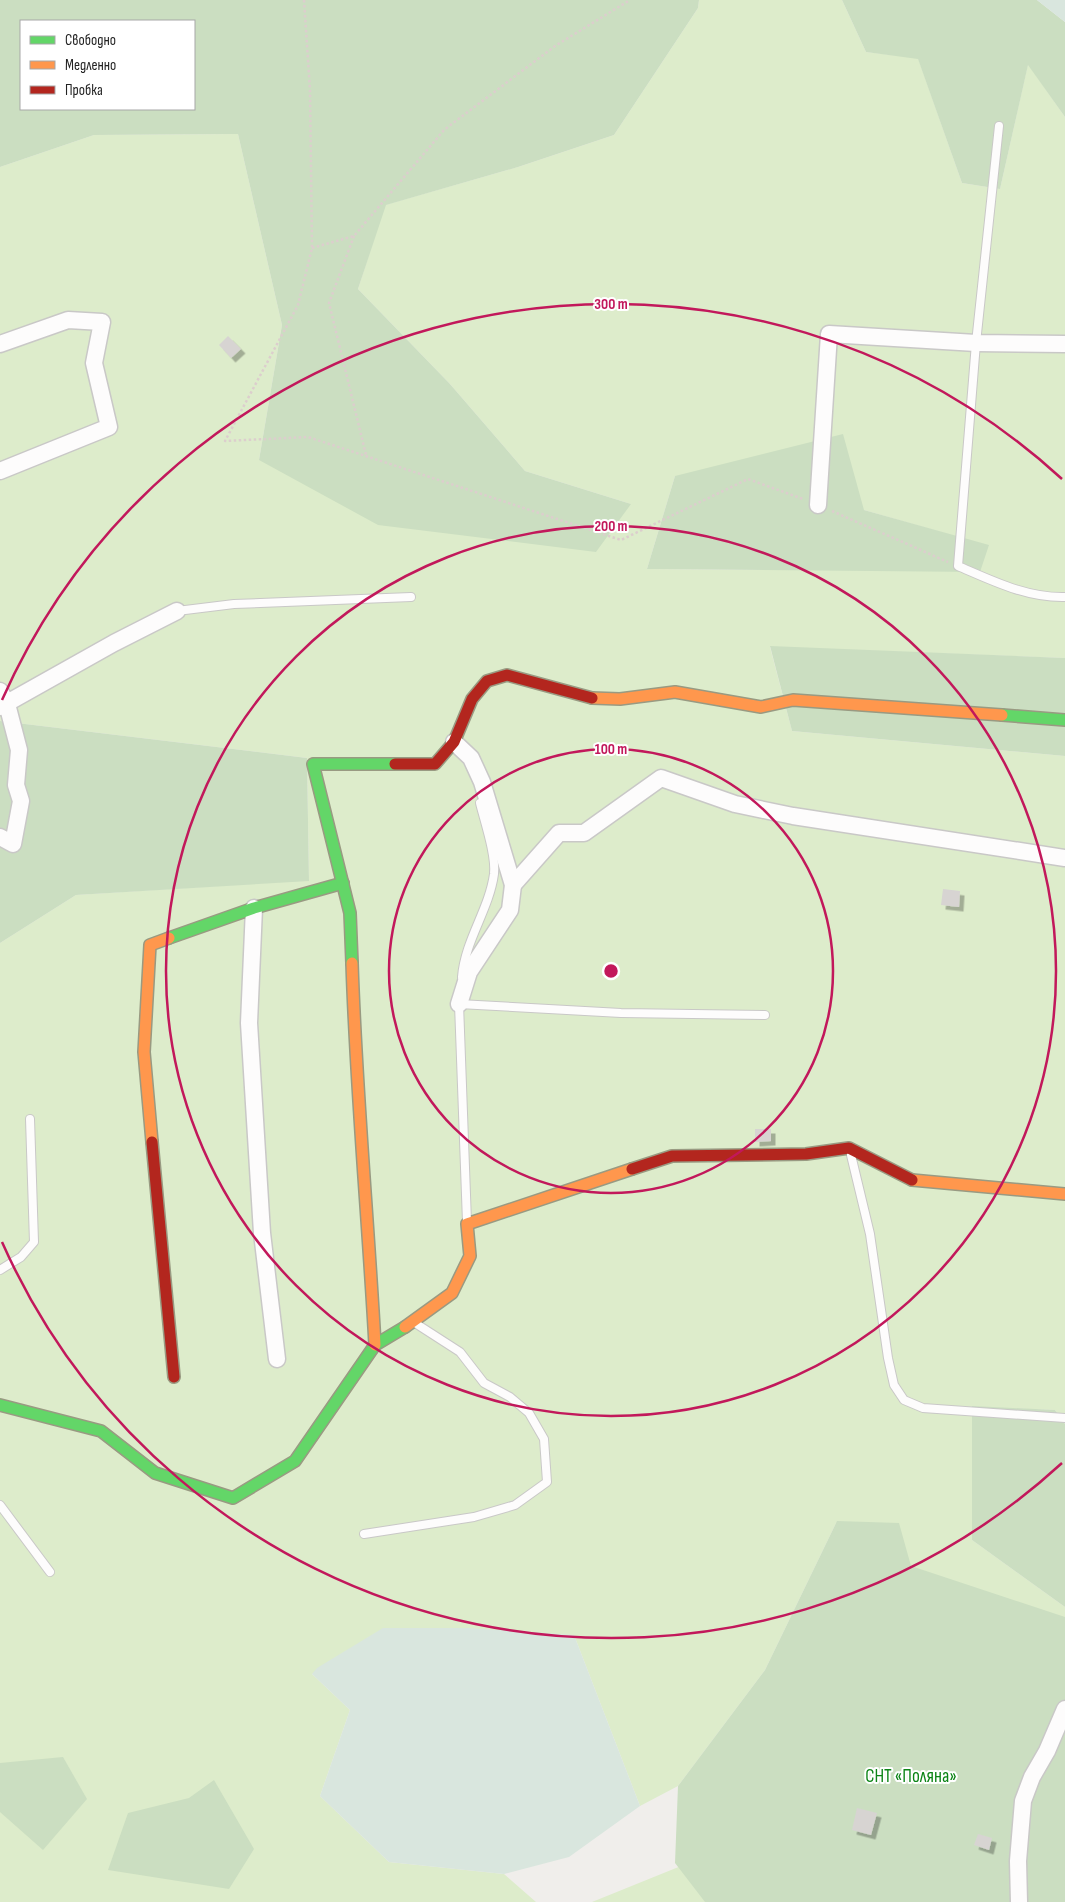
<svg xmlns="http://www.w3.org/2000/svg" width="1065" height="1902" font-family="'Sofia Sans Condensed',sans-serif">
	<style>
		.grass { fill: #ddeccb; fill-rule: evenodd }
		.forest { fill: #cbdec1; fill-rule: evenodd }
		.wetland { fill: #d9e6de }
		.building { fill: #d7d4d2; filter: url(#shadow) }
		.lines { fill: none; stroke-linecap: round; stroke-linejoin: round }
		.lane-casing { stroke: #c9c8c7; stroke-width: 10 }
		.street-casing { stroke: #c9c8c7; stroke-width: 19 }
		.fast-casing { stroke: #999a82; stroke-width: 14 }
		.slow-casing { stroke: #999a82; stroke-width: 14 }
		.jam-casing { stroke: #999a82; stroke-width: 14 }
		.path { stroke: #dccecd; stroke-width: 2.5; stroke-dasharray: 2.5 2.5; stroke-linecap: butt }
		.lane { stroke: #fdfcfc; stroke-width: 8 }
		.street { stroke: #fdfcfc; stroke-width: 16 }
		.fast { stroke: #63d668; stroke-width: 11 }
		.slow { stroke: #ff974d; stroke-width: 11 }
		.jam { stroke: #b3261e; stroke-width: 11 }
		.ring { fill: none; stroke: #c2185b; stroke-width: 2.5 }
		.labels { text-anchor: middle; dominant-baseline: central; stroke-width: 4; stroke-linejoin: round; paint-order: stroke }
		.park-label { font-size: 19px; fill: #0c8416; stroke: #fff }
		.centre { fill: #c2185b; stroke: #fff; stroke-width: 2.5 }
		.ring-label { font-size: 15px; text-anchor: middle; font-weight: bold; fill: #c2185b; stroke: #fff; stroke-width: 4; stroke-linejoin: round; paint-order: stroke }
	</style>
	<defs>
		<filter id="shadow"><feDropShadow dx="4.5" dy="4.5" stdDeviation="0" flood-color="#0004"/></filter>
	</defs>
	<rect width="100%" height="100%" fill="#f0eeeb"/>
	<path class="grass" d="M699 0H842L866 52 918 58 962 183 1000 189 1028 64 1065 117V658L770 647 792 731 1065 756V1424L1055 1410 972 1407V1540L1065 1607V1725L1019 1902H592L723 1849 837 1521 765 1670 678 1786 640 1806 574 1635 312 1674 350 1710 320 1796 389 1862 504 1874 536 1902H0V943L76 895 309 880 307 758 0 721V167L94 135 238 134 282 325 259 460 631 504 525 471 450 384 358 289 385 205 518 167 614 135 698 8ZM675 476 864 510 989 546 777 570 647 569Z"/>
	<g class="forest">
		<path d="M0 0H699L698 8 614 135 518 167 386 205 358 289 450 384 525 471 631 504 596 552 378 525 259 460 282 325 238 134 94 135 0 167ZM21 21H194V109H21Z"/>
		<polygon points="842,0 1037,0 1065,22 1065,117 1028,65 1000,189 962,183 918,59 866,52"/>
		<polygon points="843,434 864,510 989,545 980,572 647,569 675,476"/>
		<polygon points="770,646 1065,658 1065,756 792,731"/>
		<polygon points="0,721 307,758 309,881 76,895 0,943"/>
		<polygon points="972,1406 1055,1410 1065,1424 1065,1607 972,1540"/>
		<polygon points="837,1521 899,1523 911,1566 1065,1617 1065,1902 705,1902 675,1863 678,1786 765,1670"/>
		<polygon points="63,1757 87,1799 43,1850 0,1812 0,1763"/>
		<polygon points="214,1780 254,1849 229,1889 108,1870 128,1813 189,1798"/>
	</g>
	<g class="wetland">
		<polygon points="1037,0 1065,0 1065,22"/>
		<polygon points="383,1628 469,1628 574,1635 640,1806 569,1857 504,1874 389,1862 320,1796 350,1710 312,1674 317,1668"/>
	</g>
	<g class="building">
		<polygon points="228,336 241,349 231,358 219,345"/>
		<polygon points="943,889 960,891 959,907 941,905"/>
		<polygon points="755,1129 771,1129 771,1141 755,1142"/>
		<polygon points="857,1808 877,1813 871,1835 852,1830"/>
		<polygon points="978,1834 992,1838 989,1850 974,1845"/>
	</g>
	<g class="lines">
		<g class="lane-casing">
			<g id="lane">
				<path d="M999 126 976 343 958 566C993 581 1027 598 1065 597"/>
				<polyline points="177,611 234,604 411,597"/>
				<path d="M462 977C465 940 489 910 494 874 496 855 485 823 480 803"/>
				<polyline points="851,1155 870,1234 888,1358 894,1385 904,1400 923,1408 1065,1418"/>
				<polyline points="467,1222 459,1004 621,1013 765,1015"/>
				<polyline points="0,1270 21,1257 34,1242 30,1119"/>
				<polyline points="0,1505 50,1572"/>
				<polyline points="364,1534 474,1517 515,1505 547,1482 544,1439 529,1413 510,1397 484,1383 460,1352 415,1323"/>
			</g>
		</g>
		<g class="street-casing">
			<g id="street">
				<polyline points="0,344 68,320 102,322 94,363 109,427 0,471"/>
				<polyline points="818,505 829,334 976,343 1065,344"/>
				<polyline points="0,691 7,704 19,750 16,785 21,801 13,844 0,837"/>
				<polyline points="0,707 114,643 177,611"/>
				<polyline points="454,742 471,758 482,782 513,885 510,910 469,972 459,1004"/>
				<polyline points="513,885 559,833 584,833 661,778 735,804 793,816 1065,858"/>
				<polyline points="254,908 249,1023 262,1233 277,1359"/>
				<polyline points="1019,1902 1018,1861 1023,1801 1032,1777 1047,1751 1065,1709"/>
			</g>
		</g>
		<g class="fast-casing">
			<g id="fast">
				<polyline points="1002,715 1065,720"/>
				<polyline points="169,938 254,908 343,883"/>
				<polyline points="352,963 350,913 313,764 395,764"/>
				<polyline points="0,1405 101,1431 155,1473 233,1498 295,1461 375,1345 405,1327"/>
			</g>
		</g>
		<g class="slow-casing">
			<g id="slow">
				<polyline points="592,698 620,699 675,692 761,707 793,700 1002,715"/>
				<path d="M352 963C356 1090 368 1217 375 1345"/>
				<polyline points="152,1142 144,1052 150,945 169,938"/>
				<polyline points="912,1180 1065,1194"/>
				<polyline points="405,1327 452,1293 470,1256 467,1224 632,1169"/>
			</g>
		</g>
		<g class="jam-casing">
			<g id="jam">
				<polyline points="395,764 435,764 454,742 472,699 487,681 507,675 592,698"/>
				<polyline points="152,1142 174,1377"/>
				<polyline points="632,1169 672,1156 806,1154 849,1148 912,1180"/>
			</g>
		</g>
		<g class="path">
			<polyline points="304,0 310,90 312,248 298,305 225,441 308,437 621,540 748,479 803,499"/>
			<polyline points="354,236 329,303 366,455"/>
			<polyline points="312,248 354,236 444,130 555,46 630,0"/>
			<polyline points="832,511 948,562"/>
		</g>
		<use href="#lane" class="lane"/>
		<use href="#street" class="street"/>
		<use href="#fast" class="fast"/>
		<use href="#slow" class="slow"/>
		<use href="#jam" class="jam"/>
	</g>
	<g class="ring">
		<circle cx="611" cy="971" r="222"/>
		<circle cx="611" cy="971" r="445"/>
		<path d="M1062 1463A667 667 0 0 1 2 1242M2 700A667 667 0 0 1 1062 479"/>
	</g>
	<g class="labels">
		<g class="park-label">
			<text x="911" y="1776">СНТ «Поляна»</text>
		</g>
	</g>
	<circle cx="611" cy="971" r="8" class="centre"/>
	<g class="ring-label">
		<text x="611" y="309">300 m</text>
		<text x="611" y="531">200 m</text>
		<text x="611" y="754">100 m</text>
	</g>
	<rect x="20" y="20" width="175" height="90" fill="#ffffff" stroke="#a7a7a7"/>
	<rect x="30" y="36" width="25" height="8" fill="#63d668" stroke="#a7a7a7"/>
	<text x="65" y="45" font-size="15" fill="#222222">Свободно</text>
	<rect x="30" y="61" width="25" height="8" fill="#ff974d" stroke="#a7a7a7"/>
	<text x="65" y="70" font-size="15" fill="#222222">Медленно</text>
	<rect x="30" y="86" width="25" height="8" fill="#b3261e" stroke="#a7a7a7"/>
	<text x="65" y="95" font-size="15" fill="#222222">Пробка</text>
</svg>
